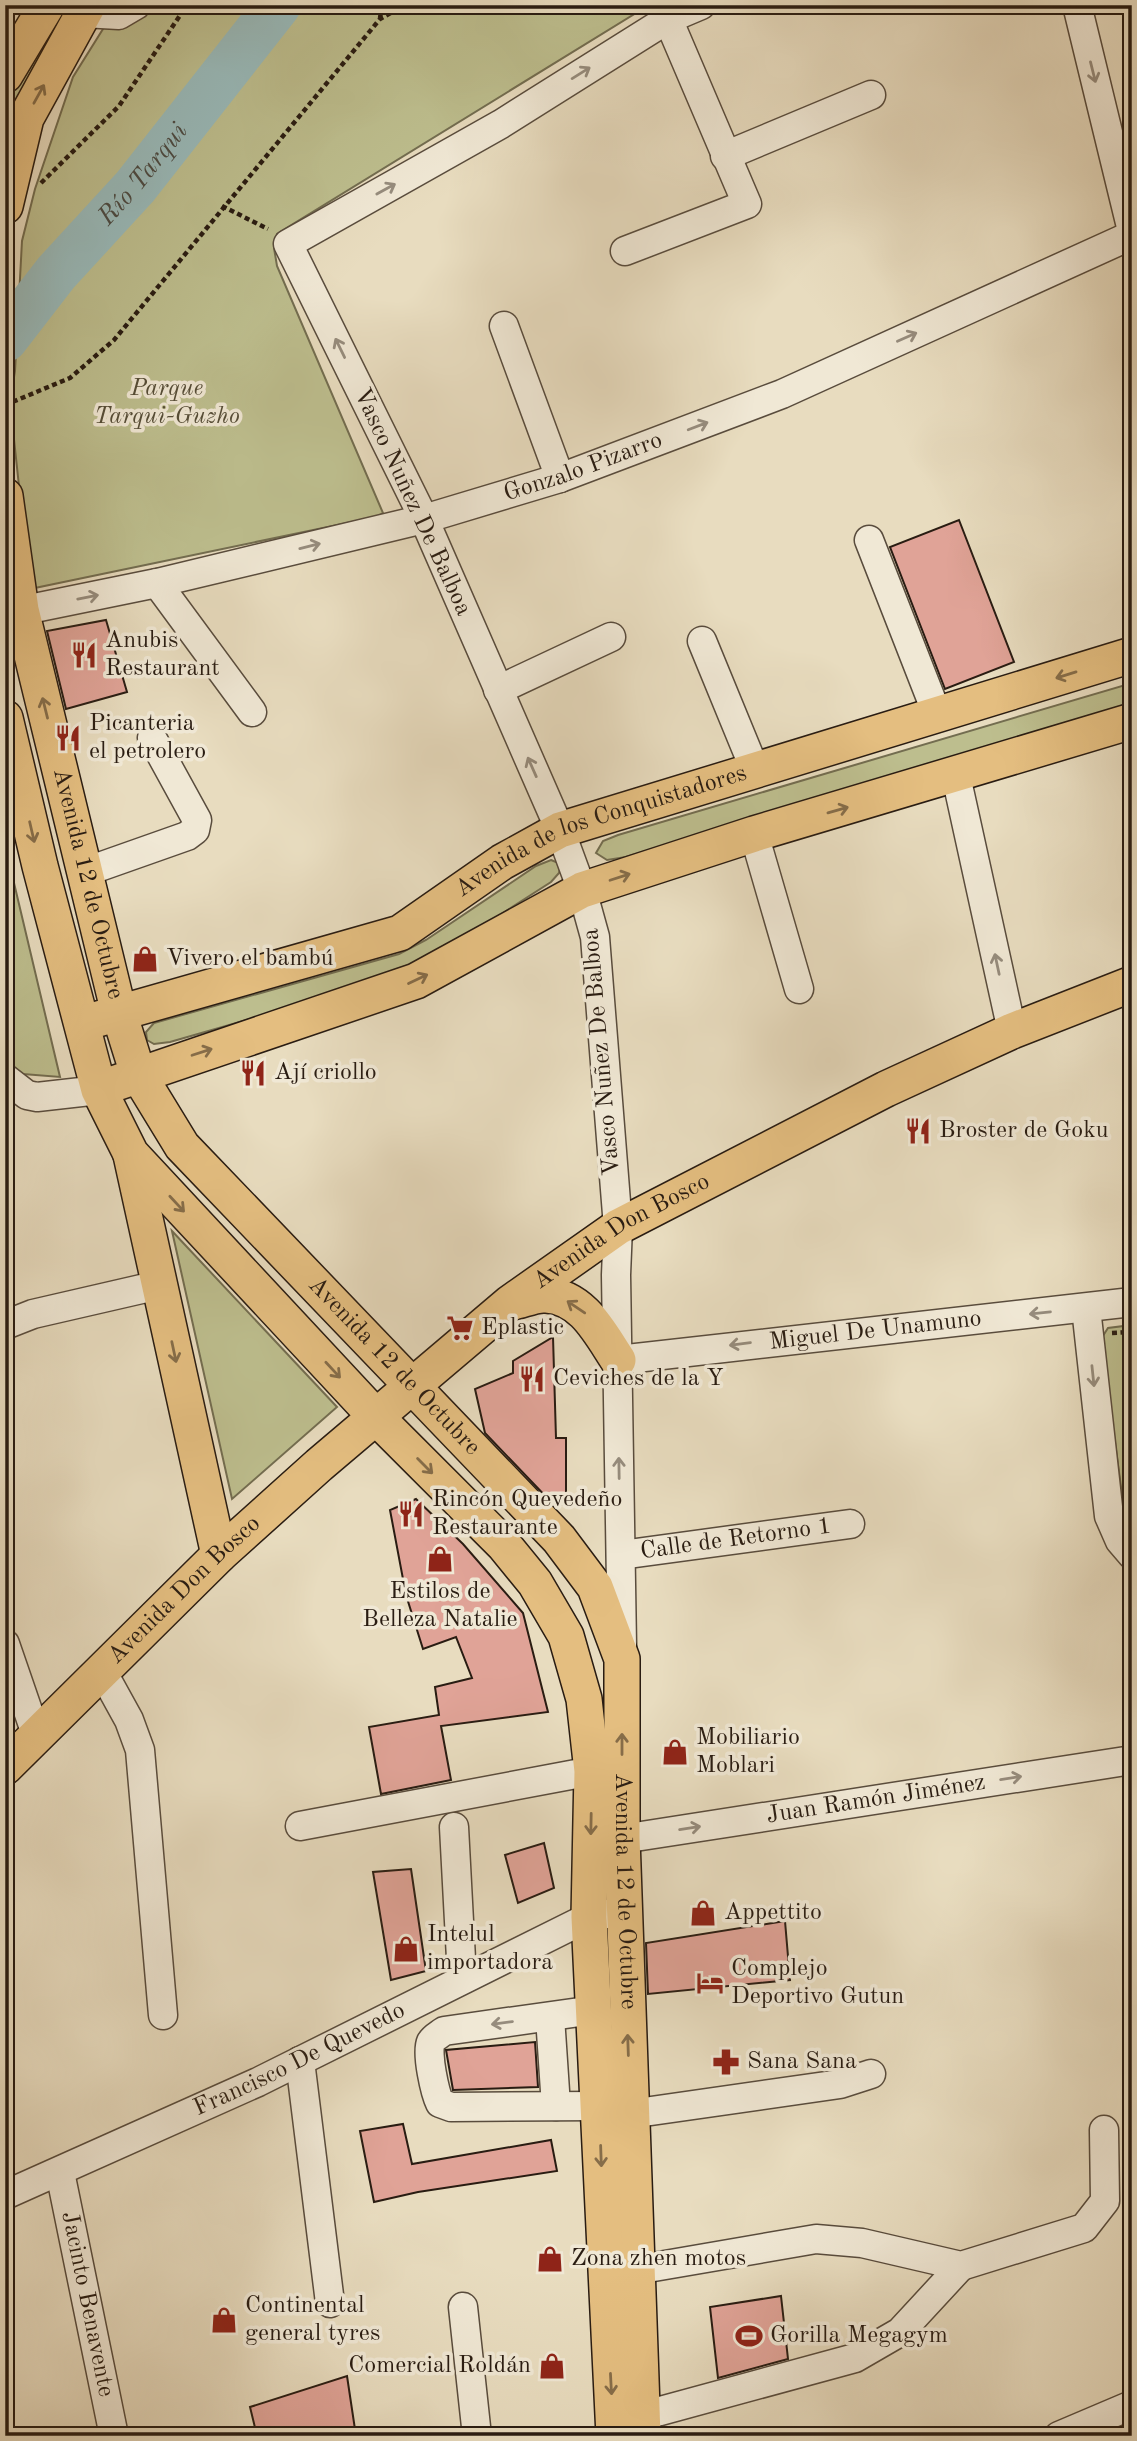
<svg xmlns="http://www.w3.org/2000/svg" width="1137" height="2441" font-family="'Old Standard TT',serif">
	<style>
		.green { fill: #bdbe8e; stroke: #736d50; stroke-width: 2 }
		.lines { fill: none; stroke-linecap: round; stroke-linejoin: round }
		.river { stroke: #99baba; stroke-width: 46 }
		.building { fill: #e0a397; stroke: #291c12; stroke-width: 2 }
		.minor-casing { stroke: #594c3d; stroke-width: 31 }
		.major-casing { stroke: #291c12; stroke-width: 38 }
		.path { stroke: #291c12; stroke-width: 4.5; stroke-dasharray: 5 3.5; stroke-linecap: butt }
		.minor { stroke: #f0e8d5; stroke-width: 28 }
		.major { stroke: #e4be80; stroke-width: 35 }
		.oneway { stroke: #968c7d }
		.oneway2 { stroke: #866d49 }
		.labels { text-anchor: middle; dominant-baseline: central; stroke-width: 7; stroke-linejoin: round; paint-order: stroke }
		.park-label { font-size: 24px; font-style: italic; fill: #554d37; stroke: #f0e8d5 }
		.street-label { font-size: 24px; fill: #291c12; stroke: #f0e8d5 }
		.poi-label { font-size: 24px; fill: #291c12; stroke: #f0e8d5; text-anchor: start }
		.water-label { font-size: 26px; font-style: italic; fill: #4b4b44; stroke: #f0e8d5 }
	</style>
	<rect width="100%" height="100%" fill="#e8dcbf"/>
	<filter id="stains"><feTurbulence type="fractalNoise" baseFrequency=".00286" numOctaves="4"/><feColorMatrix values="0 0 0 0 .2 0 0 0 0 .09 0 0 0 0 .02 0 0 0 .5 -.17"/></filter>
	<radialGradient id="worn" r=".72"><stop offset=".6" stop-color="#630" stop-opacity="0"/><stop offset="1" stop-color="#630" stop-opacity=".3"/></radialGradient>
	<g class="green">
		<polygon points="56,5 88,5 5,143 5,95"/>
		<polygon points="118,5 649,5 277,234 274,248 277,266 383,513 376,517 30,589 10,402 15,371 22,241 35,189 73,77"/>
		<polygon points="1132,683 1132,704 626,857 607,860 596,853 603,841 618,835"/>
		<polygon points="5,845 60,1077 23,1074 5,1061"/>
		<polygon points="551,860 561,864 559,873 551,882 436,956 376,983 170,1042 154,1044 147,1040 146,1032 154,1023 399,954 426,940 536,866"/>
		<polygon points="172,1231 337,1407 232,1499"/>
		<polygon points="1132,1325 1132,1531 1126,1524 1101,1339 1108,1328"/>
	</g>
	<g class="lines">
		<path class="river" id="s1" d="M5 339 56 273 135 187 278 5"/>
	</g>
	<g class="building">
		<polygon points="959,520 1014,662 945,689 890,547"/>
		<polygon points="106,620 127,692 66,709 47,631"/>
		<polygon points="553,1337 556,1438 566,1438 566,1505 552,1503 485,1433 475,1389 513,1373 513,1361"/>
		<polygon points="416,1499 463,1544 523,1613 548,1712 441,1726 451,1780 381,1794 369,1727 439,1715 435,1687 472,1678 456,1637 423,1649 406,1595 390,1510"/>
		<polygon points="544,1843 554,1888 518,1903 505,1855"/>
		<polygon points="411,1869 426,1971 391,1980 373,1872"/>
		<polygon points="785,1921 790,1980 648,1994 646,1943"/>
		<polygon points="535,2042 538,2087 453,2090 446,2050"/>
		<polygon points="403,2124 412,2164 551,2140 557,2171 418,2192 374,2202 360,2131"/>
		<polygon points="781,2296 788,2359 718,2378 710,2307"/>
		<polygon points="347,2376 356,2436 257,2436 250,2407"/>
	</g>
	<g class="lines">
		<g class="minor-casing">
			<g id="minor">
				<polyline points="1077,5 1132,231"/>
				<polyline points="83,13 119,15 136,5"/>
				<polyline points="725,156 871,95"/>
				<polyline points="625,251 747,204 668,19"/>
				<polyline points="504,326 560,478"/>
				<polyline points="869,540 937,714"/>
				<polyline points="157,583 252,712"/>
				<path id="s2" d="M5 614 157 583 424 519 560 478 782 394 1132 235"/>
				<polyline points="702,641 755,770"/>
				<polyline points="498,690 611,637"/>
				<polyline points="956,776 1012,1031"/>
				<polyline points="754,834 799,989"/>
				<polyline points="85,872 187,836 195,830 197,820 152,738"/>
				<polyline points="5,1078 27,1095 37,1097 99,1090"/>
				<polyline points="1086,1308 1109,1516 1120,1541 1132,1555"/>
				<polyline points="5,1325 33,1314 159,1285"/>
				<path id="s3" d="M618 1360 1132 1302"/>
				<path id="s4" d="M621 1555 850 1524"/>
				<polyline points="5,1644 37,1737"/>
				<polyline points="622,1646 616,1275 618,1227 595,937 582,890 560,830 424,519 288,244 501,124 668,19 701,5"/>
				<polyline points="102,1671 129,1720 140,1750 163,2015"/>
				<polyline points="300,1826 592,1771"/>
				<polyline points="454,1827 461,1959 465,1978"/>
				<path id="s5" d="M622 1839 1132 1760"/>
				<path d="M594 2010 444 2031C439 2035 434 2037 431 2042 426 2053 435 2093 440 2103L451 2107 598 2106"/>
				<polyline points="550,2017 556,2106"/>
				<polyline points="300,2061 330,2303"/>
				<polyline points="630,2114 840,2084 871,2074"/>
				<path id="s6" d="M60 2172 114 2436"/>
				<path id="s7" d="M5 2195 258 2082 589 1917 624 1911"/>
				<polyline points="636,2270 816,2239 862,2243 961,2266 1084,2228 1105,2201 1104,2130"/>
				<polyline points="463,2307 477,2436"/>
				<polyline points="642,2416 855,2358 900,2332 961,2266"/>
				<polyline points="1059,2436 1132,2405"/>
			</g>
		</g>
		<g class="major-casing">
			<g id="major">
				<polyline points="5,75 47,5"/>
				<polyline points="5,206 26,118 88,5"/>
				<path id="s8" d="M5 496 21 610 119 1013 138 1074 182 1146 559 1539 595 1587 622 1659V1838L643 2436"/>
				<polyline points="5,718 40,866 99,1090 131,1154 377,1418 504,1545 535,1583 566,1636 584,1699 592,1771 589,1917 614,2436"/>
				<path id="s9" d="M98 1019 400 933 502 862 560 830 1132 655"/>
				<polyline points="116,1083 416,981 582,890 754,834 1132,721"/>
				<polyline points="131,1155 219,1555"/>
				<path d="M513 1302C523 1300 536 1294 546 1295 583 1297 600 1333 618 1360"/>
				<path id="s10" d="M5 1767 219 1555 319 1465 510 1303 618 1227 886 1089 1012 1031 1132 984"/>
			</g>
		</g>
		<g class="path">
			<polyline points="380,18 382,5"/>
			<polyline points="41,183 119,106 187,5"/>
			<polyline points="222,206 268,229"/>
			<polyline points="5,405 70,378 114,340 380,19 405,5"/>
			<polyline points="1112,1333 1132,1332"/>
		</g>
		<use href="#minor" class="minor"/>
		<use href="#major" class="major"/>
	</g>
	<defs><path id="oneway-shaft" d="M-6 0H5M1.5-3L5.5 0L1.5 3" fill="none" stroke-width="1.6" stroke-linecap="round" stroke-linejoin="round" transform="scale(1.75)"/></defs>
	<g class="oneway">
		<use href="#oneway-shaft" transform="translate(1093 72) rotate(76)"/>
		<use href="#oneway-shaft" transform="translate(581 73) rotate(-32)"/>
		<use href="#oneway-shaft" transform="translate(386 189) rotate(-29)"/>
		<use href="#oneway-shaft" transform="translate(907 337) rotate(-24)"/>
		<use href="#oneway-shaft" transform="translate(340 348) rotate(-116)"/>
		<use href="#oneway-shaft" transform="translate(698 426) rotate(-21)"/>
		<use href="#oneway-shaft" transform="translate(310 546) rotate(-14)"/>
		<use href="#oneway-shaft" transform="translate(88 597) rotate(-11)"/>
		<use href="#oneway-shaft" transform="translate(532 767) rotate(-114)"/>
		<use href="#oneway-shaft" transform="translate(997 964) rotate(-102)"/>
		<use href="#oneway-shaft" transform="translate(1040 1313) rotate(174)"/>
		<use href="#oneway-shaft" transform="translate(740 1344) rotate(173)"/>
		<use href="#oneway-shaft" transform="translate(1093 1376) rotate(84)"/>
		<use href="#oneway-shaft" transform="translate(619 1468) rotate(-91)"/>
		<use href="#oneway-shaft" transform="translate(1011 1778) rotate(-9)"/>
		<use href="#oneway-shaft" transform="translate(690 1828) rotate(-9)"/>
		<use href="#oneway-shaft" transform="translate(502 2023) rotate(172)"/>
	</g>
	<g class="oneway2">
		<use href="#oneway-shaft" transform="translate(39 94) rotate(-61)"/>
		<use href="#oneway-shaft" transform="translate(1066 675) rotate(163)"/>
		<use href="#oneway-shaft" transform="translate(45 708) rotate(-104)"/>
		<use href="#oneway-shaft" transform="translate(838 810) rotate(-16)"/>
		<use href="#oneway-shaft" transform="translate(32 832) rotate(77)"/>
		<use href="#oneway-shaft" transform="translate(620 877) rotate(-18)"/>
		<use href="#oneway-shaft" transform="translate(418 979) rotate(-25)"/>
		<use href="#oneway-shaft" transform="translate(202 1052) rotate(-18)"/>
		<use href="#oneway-shaft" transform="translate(177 1204) rotate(47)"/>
		<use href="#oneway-shaft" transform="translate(576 1307) rotate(-146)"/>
		<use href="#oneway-shaft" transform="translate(174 1352) rotate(78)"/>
		<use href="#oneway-shaft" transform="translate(333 1370) rotate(47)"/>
		<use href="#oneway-shaft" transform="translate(425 1466) rotate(45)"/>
		<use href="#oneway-shaft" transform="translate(622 1744) rotate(-90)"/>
		<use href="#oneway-shaft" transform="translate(591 1824) rotate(91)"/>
		<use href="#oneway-shaft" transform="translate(628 2045) rotate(-92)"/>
		<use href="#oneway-shaft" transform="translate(601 2156) rotate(88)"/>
		<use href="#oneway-shaft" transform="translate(611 2384) rotate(87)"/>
	</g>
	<defs>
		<g id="restaurant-bare" transform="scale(2.1)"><path d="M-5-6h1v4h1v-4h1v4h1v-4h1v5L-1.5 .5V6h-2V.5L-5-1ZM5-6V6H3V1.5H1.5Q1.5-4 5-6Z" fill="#8f2418" stroke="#f0e8d5" stroke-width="2.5" paint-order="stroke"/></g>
		<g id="shop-bare" transform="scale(2.1)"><path d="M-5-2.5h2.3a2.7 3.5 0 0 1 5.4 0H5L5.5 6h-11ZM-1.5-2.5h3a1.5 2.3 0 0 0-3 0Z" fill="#8f2418" stroke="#f0e8d5" stroke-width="2.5" paint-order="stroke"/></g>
		<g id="supermarket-bare" transform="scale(2.1)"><path d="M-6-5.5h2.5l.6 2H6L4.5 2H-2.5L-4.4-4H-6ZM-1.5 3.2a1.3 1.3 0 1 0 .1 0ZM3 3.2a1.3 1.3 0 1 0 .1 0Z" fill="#8f2418" stroke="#f0e8d5" stroke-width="2.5" paint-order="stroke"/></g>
		<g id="hotel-bare" transform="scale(2.1)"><path d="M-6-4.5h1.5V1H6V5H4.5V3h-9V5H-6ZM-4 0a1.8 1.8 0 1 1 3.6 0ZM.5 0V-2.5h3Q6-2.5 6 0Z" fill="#8f2418" stroke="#f0e8d5" stroke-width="2.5" paint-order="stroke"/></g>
		<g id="pharmacy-bare" transform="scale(2.1)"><path d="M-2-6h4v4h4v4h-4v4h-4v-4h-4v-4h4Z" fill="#8f2418" stroke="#f0e8d5" stroke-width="2.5" paint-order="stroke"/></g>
		<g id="stadium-bare" transform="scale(2.1)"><path d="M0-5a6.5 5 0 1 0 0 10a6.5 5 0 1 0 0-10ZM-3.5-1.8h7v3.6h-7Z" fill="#8f2418" stroke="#f0e8d5" stroke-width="2.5" paint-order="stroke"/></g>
	</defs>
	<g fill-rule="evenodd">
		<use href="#restaurant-bare" x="84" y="655"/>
		<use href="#restaurant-bare" x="68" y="738"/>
		<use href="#shop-bare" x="145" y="959"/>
		<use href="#restaurant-bare" x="253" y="1073"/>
		<use href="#restaurant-bare" x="918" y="1131"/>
		<use href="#supermarket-bare" x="460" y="1328"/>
		<use href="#restaurant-bare" x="532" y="1379"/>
		<use href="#restaurant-bare" x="411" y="1514"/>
		<use href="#shop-bare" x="440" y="1559"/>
		<use href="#shop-bare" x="675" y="1752"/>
		<use href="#shop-bare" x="703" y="1913"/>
		<use href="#shop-bare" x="406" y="1949"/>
		<use href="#hotel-bare" x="710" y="1983"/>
		<use href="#pharmacy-bare" x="726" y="2062"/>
		<use href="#shop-bare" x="550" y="2259"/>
		<use href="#shop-bare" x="224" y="2320"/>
		<use href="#stadium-bare" x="749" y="2336"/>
		<use href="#shop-bare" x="552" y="2366"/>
	</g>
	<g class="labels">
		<g class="park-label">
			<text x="167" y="389">Parque<tspan x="167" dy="28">Tarqui-Guzho</tspan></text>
		</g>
		<g class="street-label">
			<text stroke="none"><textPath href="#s2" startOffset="597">Gonzalo Pizarro</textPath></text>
			<text transform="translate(412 502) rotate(65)">Vasco Nuñez De Balboa</text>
			<text stroke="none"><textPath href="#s9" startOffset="542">Avenida de los Conquistadores</textPath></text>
			<text stroke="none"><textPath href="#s8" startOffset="397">Avenida 12 de Octubre</textPath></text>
			<text transform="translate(602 1052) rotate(-95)">Vasco Nuñez De Balboa</text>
			<text stroke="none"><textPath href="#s10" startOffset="819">Avenida Don Bosco</textPath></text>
			<text stroke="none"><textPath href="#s3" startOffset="259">Miguel De Unamuno</textPath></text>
			<text stroke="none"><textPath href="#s8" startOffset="984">Avenida 12 de Octubre</textPath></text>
			<text stroke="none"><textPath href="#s4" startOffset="116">Calle de Retorno 1</textPath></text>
			<text stroke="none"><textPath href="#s10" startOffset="252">Avenida Don Bosco</textPath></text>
			<text stroke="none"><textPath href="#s5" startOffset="257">Juan Ramón Jiménez</textPath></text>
			<text stroke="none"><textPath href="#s8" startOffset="1592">Avenida 12 de Octubre</textPath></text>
			<text stroke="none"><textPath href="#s7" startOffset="324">Francisco De Quevedo</textPath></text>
			<text stroke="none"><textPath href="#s6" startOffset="135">Jacinto Benavente</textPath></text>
		</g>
		<g class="poi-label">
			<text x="105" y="641">Anubis<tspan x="105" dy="28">Restaurant</tspan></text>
			<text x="89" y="724">Picanteria<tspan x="89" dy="28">el petrolero</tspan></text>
			<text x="166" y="959">Vivero el bambú</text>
			<text x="274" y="1073">Ají criollo</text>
			<text x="939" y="1131">Broster de Goku</text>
			<text x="481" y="1328">Eplastic</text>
			<text x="553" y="1379">Ceviches de la Y</text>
			<text x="432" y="1500">Rincón Quevedeño<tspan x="432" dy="28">Restaurante</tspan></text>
			<text x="440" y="1592" text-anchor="middle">Estilos de<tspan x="440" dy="28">Belleza Natalie</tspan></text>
			<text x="696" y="1738">Mobiliario<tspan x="696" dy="28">Moblari</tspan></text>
			<text x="724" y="1913">Appettito</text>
			<text x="427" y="1935">Intelul<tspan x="427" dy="28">importadora</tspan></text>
			<text x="731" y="1969">Complejo<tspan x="731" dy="28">Deportivo Gutun</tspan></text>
			<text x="747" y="2062">Sana Sana</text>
			<text x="571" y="2259">Zona zhen motos</text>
			<text x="245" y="2306">Continental<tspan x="245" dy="28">general tyres</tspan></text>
			<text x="770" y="2336">Gorilla Megagym</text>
			<text x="531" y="2366" text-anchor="end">Comercial Roldán</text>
		</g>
		<g class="water-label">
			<text stroke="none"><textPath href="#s1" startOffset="215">Río Tarqui</textPath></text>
		</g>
	</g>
	<rect width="1137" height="2441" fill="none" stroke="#e8dcbf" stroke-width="28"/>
	<rect x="7" y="7" width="1123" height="2427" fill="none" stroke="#291c12" stroke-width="3.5"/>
	<rect x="14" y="14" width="1109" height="2413" fill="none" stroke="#291c12" stroke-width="2"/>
	<rect width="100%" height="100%" filter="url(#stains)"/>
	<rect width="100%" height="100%" fill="url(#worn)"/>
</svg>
